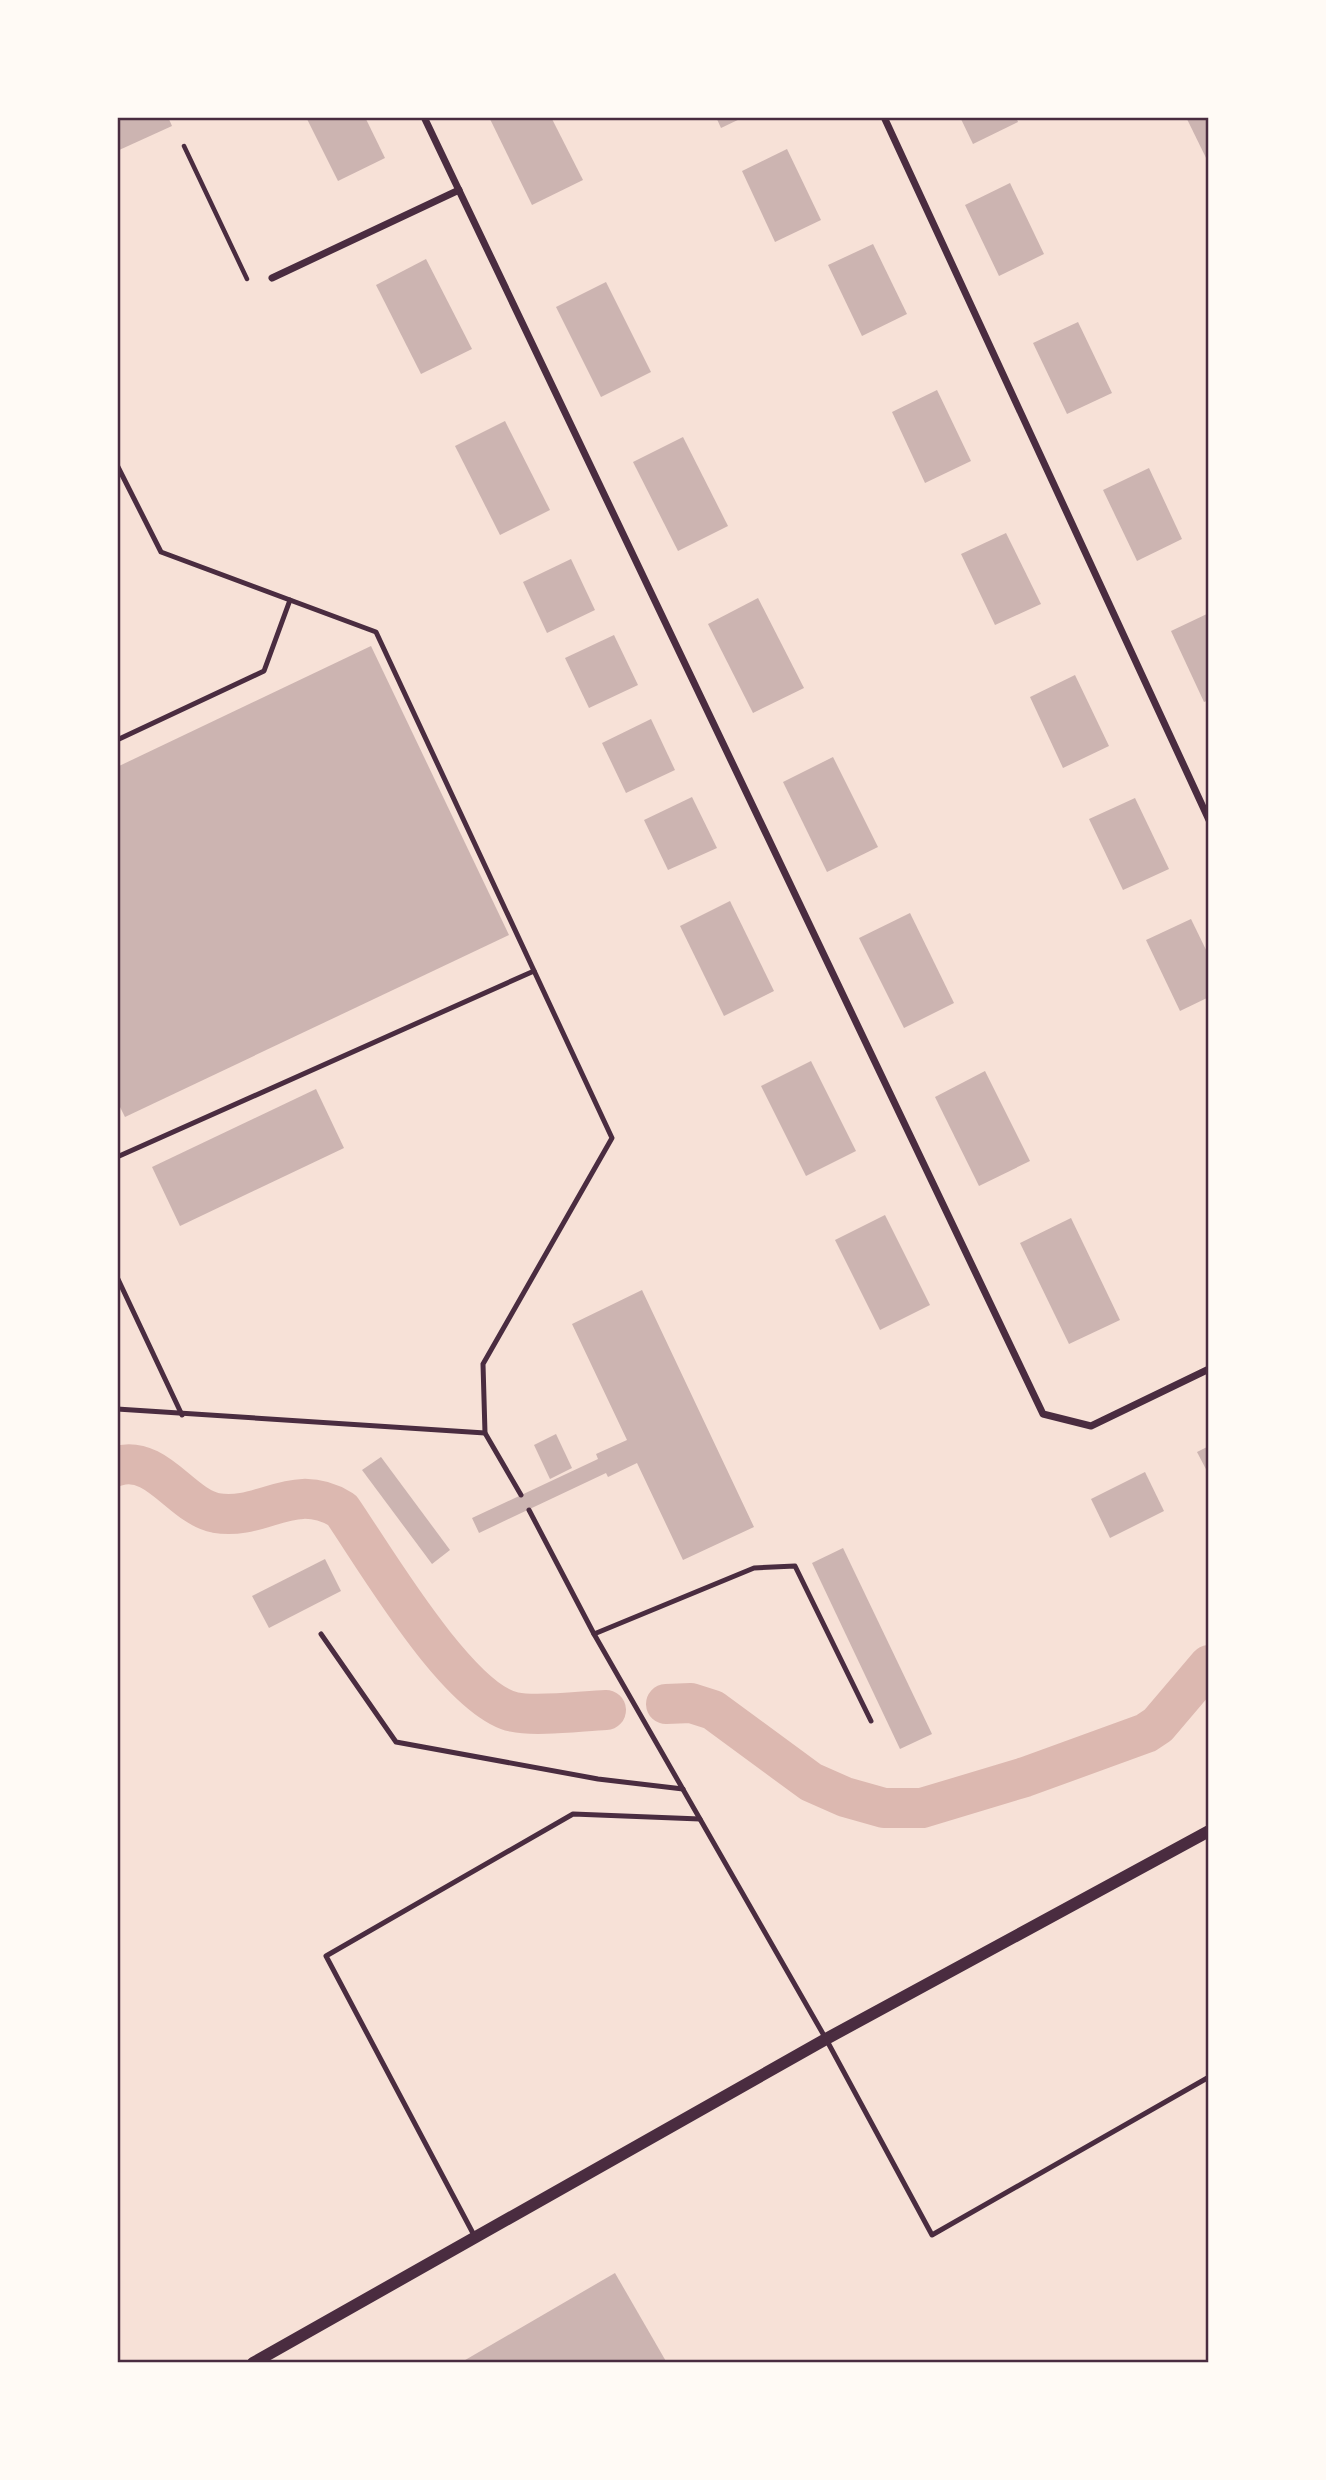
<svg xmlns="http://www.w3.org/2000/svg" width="1326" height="2480" font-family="Arial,sans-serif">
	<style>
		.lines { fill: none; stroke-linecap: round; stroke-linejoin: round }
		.canal { stroke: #dcb8b0; stroke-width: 40 }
		.building { fill: #ccb4b1 }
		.path { stroke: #4a2c40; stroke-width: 4.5 }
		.service { stroke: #4a2c40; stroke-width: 5 }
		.minor { stroke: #4a2c40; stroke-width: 7 }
		.tertiary { stroke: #4a2c40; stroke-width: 12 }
		.neatline { fill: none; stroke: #4a2c40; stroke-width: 2.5 }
	</style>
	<rect width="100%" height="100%" fill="#f7e1d7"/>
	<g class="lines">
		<g class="canal">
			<path d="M117 1466C157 1454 181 1506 216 1513 263 1521 293 1480 342 1510 375 1558 458 1700 514 1712 536 1717 582 1711 606 1710"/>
			<polyline points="666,1704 691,1703 713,1710 811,1782 845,1797 884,1808 922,1808 1025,1777 1146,1733 1158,1725 1209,1665"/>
		</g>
	</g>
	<g class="building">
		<polygon points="117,117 168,117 172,126 117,151"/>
		<polygon points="306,117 365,117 385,158 338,181"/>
		<polygon points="489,117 551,117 583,180 532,205"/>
		<polygon points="716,117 744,117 721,128"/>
		<polygon points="960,117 1016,117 1018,122 973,144"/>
		<polygon points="1186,117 1209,117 1209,164"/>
		<polygon points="787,149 821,220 775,242 742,171"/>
		<polygon points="1010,183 1044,254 999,276 965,205"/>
		<polygon points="873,244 907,314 862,336 828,265"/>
		<polygon points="426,259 472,349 421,374 376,285"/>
		<polygon points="606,282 651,372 601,397 556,307"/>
		<polygon points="1078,322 1112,393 1067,414 1033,343"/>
		<polygon points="937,390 971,461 925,483 892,412"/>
		<polygon points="505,421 550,510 500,535 455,446"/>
		<polygon points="683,437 728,526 678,551 633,462"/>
		<polygon points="1149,468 1182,539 1137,561 1103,490"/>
		<polygon points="1006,533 1041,604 995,625 961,554"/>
		<polygon points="571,559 595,610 547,633 523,582"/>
		<polygon points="758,598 804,688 753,713 708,624"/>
		<polygon points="1209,613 1209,700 1204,702 1171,631"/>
		<polygon points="614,635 638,685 589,708 565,658"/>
		<polygon points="371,646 509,935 125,1117 117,1101 117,767"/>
		<polygon points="1075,675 1109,746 1063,768 1030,697"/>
		<polygon points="651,719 675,770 626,793 602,743"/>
		<polygon points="833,757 878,847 827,872 783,782"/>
		<polygon points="692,797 717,848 668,870 644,820"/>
		<polygon points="1135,798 1169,869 1123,890 1089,819"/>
		<polygon points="730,901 774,991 724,1016 680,926"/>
		<polygon points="910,913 954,1003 904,1028 859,938"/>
		<polygon points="1191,919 1209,956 1209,997 1180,1011 1146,940"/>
		<polygon points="811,1061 856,1151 806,1176 761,1086"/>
		<polygon points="985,1071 1030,1161 979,1186 935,1097"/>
		<polygon points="316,1089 344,1148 180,1226 152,1167"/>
		<polygon points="885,1215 930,1305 880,1330 835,1240"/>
		<polygon points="1071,1218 1120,1320 1069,1344 1020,1243"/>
		<polygon points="642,1290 754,1527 683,1560 637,1463 608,1477 606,1473 479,1533 472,1518 598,1459 596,1454 627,1440 572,1324"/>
		<polygon points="556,1434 572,1468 550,1479 534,1445"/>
		<polygon points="1209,1446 1209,1475 1197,1452"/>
		<polygon points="381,1457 450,1550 432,1564 362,1470"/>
		<polygon points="1145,1472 1164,1511 1110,1538 1091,1499"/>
		<polygon points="843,1548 932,1734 900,1749 812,1563"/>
		<polygon points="325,1559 341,1591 269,1628 252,1596"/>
		<polygon points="615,2273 667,2363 460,2363"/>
	</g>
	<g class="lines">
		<polyline class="path" points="184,146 247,279"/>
		<g class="service">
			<polyline points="117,465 161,552 376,632 612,1138 483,1364 485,1433 521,1495"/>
			<polyline points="117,740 264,671 290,600"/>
			<polyline points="117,1157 534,971"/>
			<polyline points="117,1277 182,1415"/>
			<polyline points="117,1409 485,1433"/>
			<polyline points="529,1510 594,1634 826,2039 932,2235 1209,2077"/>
			<polyline points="321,1634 396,1742 598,1779 683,1789"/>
			<polyline points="594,1634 754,1568 795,1566 871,1721"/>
			<polyline points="475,2237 326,1956 573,1814 700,1819"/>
		</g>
		<g class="minor">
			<polyline points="424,117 1043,1414 1091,1426 1209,1369"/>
			<polyline points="884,117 1209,820"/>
			<polyline points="272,278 459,190"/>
		</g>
		<polyline class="tertiary" points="253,2363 826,2039 1209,1831"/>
	</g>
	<rect width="1326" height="2480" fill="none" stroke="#fffaf5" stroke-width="238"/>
	<rect x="119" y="119" width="1088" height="2242" class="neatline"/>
</svg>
